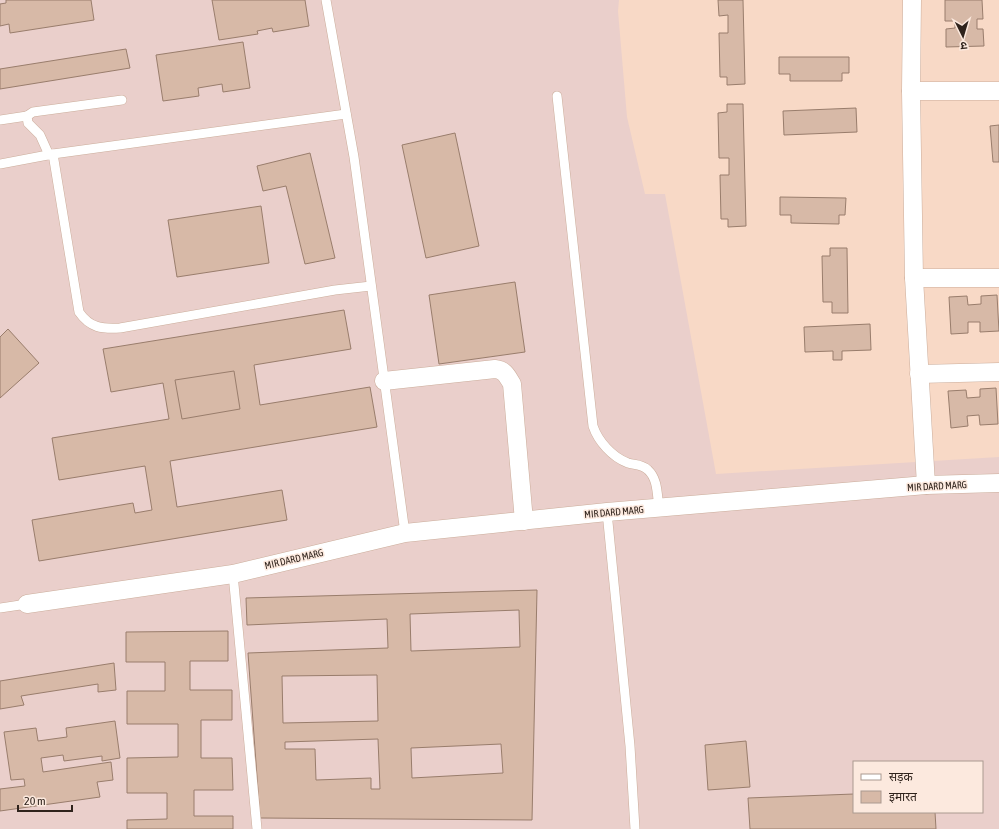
<svg xmlns="http://www.w3.org/2000/svg" width="999" height="829" font-family="'Asap Condensed','Noto Sans Devanagari',sans-serif">
	<style>
		.education { fill: #eacfcb; fill-rule: evenodd }
		.building { fill: #d7b9a7; stroke: #997d6c; fill-rule: evenodd }
		.lines { fill: none; stroke-linecap: round; stroke-linejoin: round }
		.service-casing { stroke: #cbad9b; stroke-width: 10 }
		.minor-casing { stroke: #cbad9b; stroke-width: 19 }
		.service { stroke: #fff; stroke-width: 9 }
		.minor { stroke: #fff; stroke-width: 18 }
		.labels { text-anchor: middle; dominant-baseline: central; stroke-width: 3; stroke-linejoin: round; paint-order: stroke }
		.street-label { font-size: 10px; fill: #2f231c; stroke: #fce9de }
	</style>
	<rect width="100%" height="100%" fill="#f8d9c6"/>
	<path class="education" d="M0 0H619L618 11 627 117 645 194H665L716 474 999 457V829H0ZM854 762H982V812H854Z"/>
	<g class="building">
		<polygon points="6,0 91,0 94,20 10,33 9,24 0,26 0,4 6,3"/>
		<polygon points="212,0 305,0 309,26 273,32 272,28 257,31 258,34 219,40"/>
		<polygon points="718,0 743,0 745,84 727,85 727,77 720,77 719,33 728,33 728,15 719,16"/>
		<polygon points="945,0 982,0 983,19 977,19 977,29 983,29 984,46 946,47 946,29 955,28 955,21 945,21"/>
		<polygon points="243,42 250,88 223,92 222,84 198,88 199,96 163,101 156,55"/>
		<polygon points="126,49 130,68 0,89 0,69"/>
		<polygon points="779,57 849,57 849,73 842,73 842,81 790,81 790,74 779,74"/>
		<polygon points="727,104 743,104 746,226 728,227 728,219 721,219 720,175 729,175 729,158 719,158 718,113 727,112"/>
		<polygon points="856,108 857,132 784,135 783,111"/>
		<polygon points="999,125 999,162 993,162 990,126"/>
		<polygon points="455,133 479,246 426,258 402,145"/>
		<polygon points="310,153 335,258 305,264 286,186 263,191 257,166"/>
		<polygon points="780,197 846,198 845,215 839,215 839,224 791,223 791,215 780,215"/>
		<polygon points="261,206 269,263 177,277 168,220"/>
		<polygon points="830,248 847,248 848,313 832,313 832,302 823,302 822,256 830,256"/>
		<polygon points="515,282 525,352 439,364 429,295"/>
		<polygon points="997,295 999,331 980,332 980,322 968,322 968,333 951,334 949,297 967,296 968,305 981,304 981,296"/>
		<polygon points="344,310 351,349 254,365 260,405 370,387 377,427 170,461 177,507 282,490 287,520 39,561 32,520 133,503 135,513 152,510 145,466 59,480 52,438 169,419 163,383 111,392 103,349"/>
		<polygon points="870,324 871,350 842,351 842,360 833,360 833,351 805,352 804,327"/>
		<polygon points="8,329 39,363 0,398 0,337"/>
		<polygon points="234,371 240,409 182,419 175,380"/>
		<polygon points="996,388 998,424 980,425 979,415 967,416 968,426 951,428 948,391 966,390 967,398 980,397 980,389"/>
		<path d="M537 590 532 820 260 818 248 653 388 648 387 619 247 625 246 598ZM519 610 520 647 411 651 410 614ZM377 675 378 721 283 723 282 676ZM378 739 380 789H371V778L316 780 315 749H285V742ZM501 744 503 773 412 778 411 748Z"/>
		<polygon points="228,631 228,661 190,661 190,690 232,690 232,720 201,720 201,758 232,758 233,790 194,790 194,816 233,816 233,829 127,829 127,820 167,819 167,793 127,793 127,758 178,757 178,724 127,724 127,691 165,691 165,662 126,662 126,632"/>
		<polygon points="114,663 116,690 98,692 98,684 21,696 24,705 0,709 0,681"/>
		<polygon points="115,721 120,758 102,761 102,756 64,761 63,755 41,758 43,772 111,762 113,780 97,782 100,797 0,811 0,789 25,786 24,779 11,780 4,732 36,728 38,741 67,737 66,728"/>
		<polygon points="746,741 750,787 708,790 705,745"/>
		<polygon points="854,794 854,812 935,812 936,829 750,829 748,798"/>
	</g>
	<g class="lines">
		<g class="service-casing">
			<g id="service">
				<polyline points="326,0 354,157 405,533"/>
				<path d="M557 96 593 426C598 441 612 457 628 463 634 465 642 464 648 470 658 479 657 495 659 508"/>
				<polyline points="0,120 27,116"/>
				<path d="M53 154 79 312C90 328 102 329 120 328L335 290 371 286"/>
				<polyline points="49,155 40,135 28,123 27,116 33,112 122,100"/>
				<polyline points="0,164 53,154 346,114"/>
				<polyline points="607,512 630,746 635,829"/>
				<polyline points="233,574 257,829"/>
				<polyline points="0,608 27,604"/>
			</g>
		</g>
		<g class="minor-casing">
			<g id="minor">
				<polyline points="912,0 911,91 914,278 926,485"/>
				<polyline points="911,91 999,91"/>
				<polyline points="914,278 999,278"/>
				<polyline points="919,374 999,372"/>
				<path d="M384 381 495 369C505 370 507 376 512 384L524 521"/>
				<polyline points="27,604 233,574 405,533 607,512 926,485 999,483"/>
			</g>
		</g>
		<use href="#service" class="service"/>
		<use href="#minor" class="minor"/>
	</g>
	<g class="labels">
		<g class="street-label">
			<text transform="translate(937 486) rotate(-3)">MIR DARD MARG</text>
			<text transform="translate(614 512) rotate(-5)">MIR DARD MARG</text>
			<text transform="translate(294 559) rotate(-13)">MIR DARD MARG</text>
		</g>
	</g>
	<rect x="853" y="761" width="130" height="52" fill="#fce9de" stroke="#aa9a90"/>
	<rect x="861" y="774" width="20" height="6" fill="#ffffff" stroke="#aa9a90"/>
	<text x="889" y="781" font-size="12" fill="#2f231c">सड़क</text>
	<rect x="861" y="791" width="20" height="12" fill="#d7b9a7" stroke="#aa9a90"/>
	<text x="889" y="801" font-size="12" fill="#2f231c">इमारत</text>
	<g transform="translate(963 36) rotate(175)" stroke="#fce9de" stroke-width="3" paint-order="stroke">
	<path d="M0-3L7 15L0 10L-7 15Z" fill="#2f231c"/>
	<text y="-6" font-size="11" font-weight="bold" text-anchor="middle" fill="#2f231c">उ</text>
	</g>
	<path d="M18 805v6h54v-6" fill="none" stroke="#2f231c" stroke-width="2"/>
	<text x="24" y="805" font-size="12" fill="#2f231c" stroke="#fce9de" stroke-width="3" paint-order="stroke">20 m</text>
</svg>
